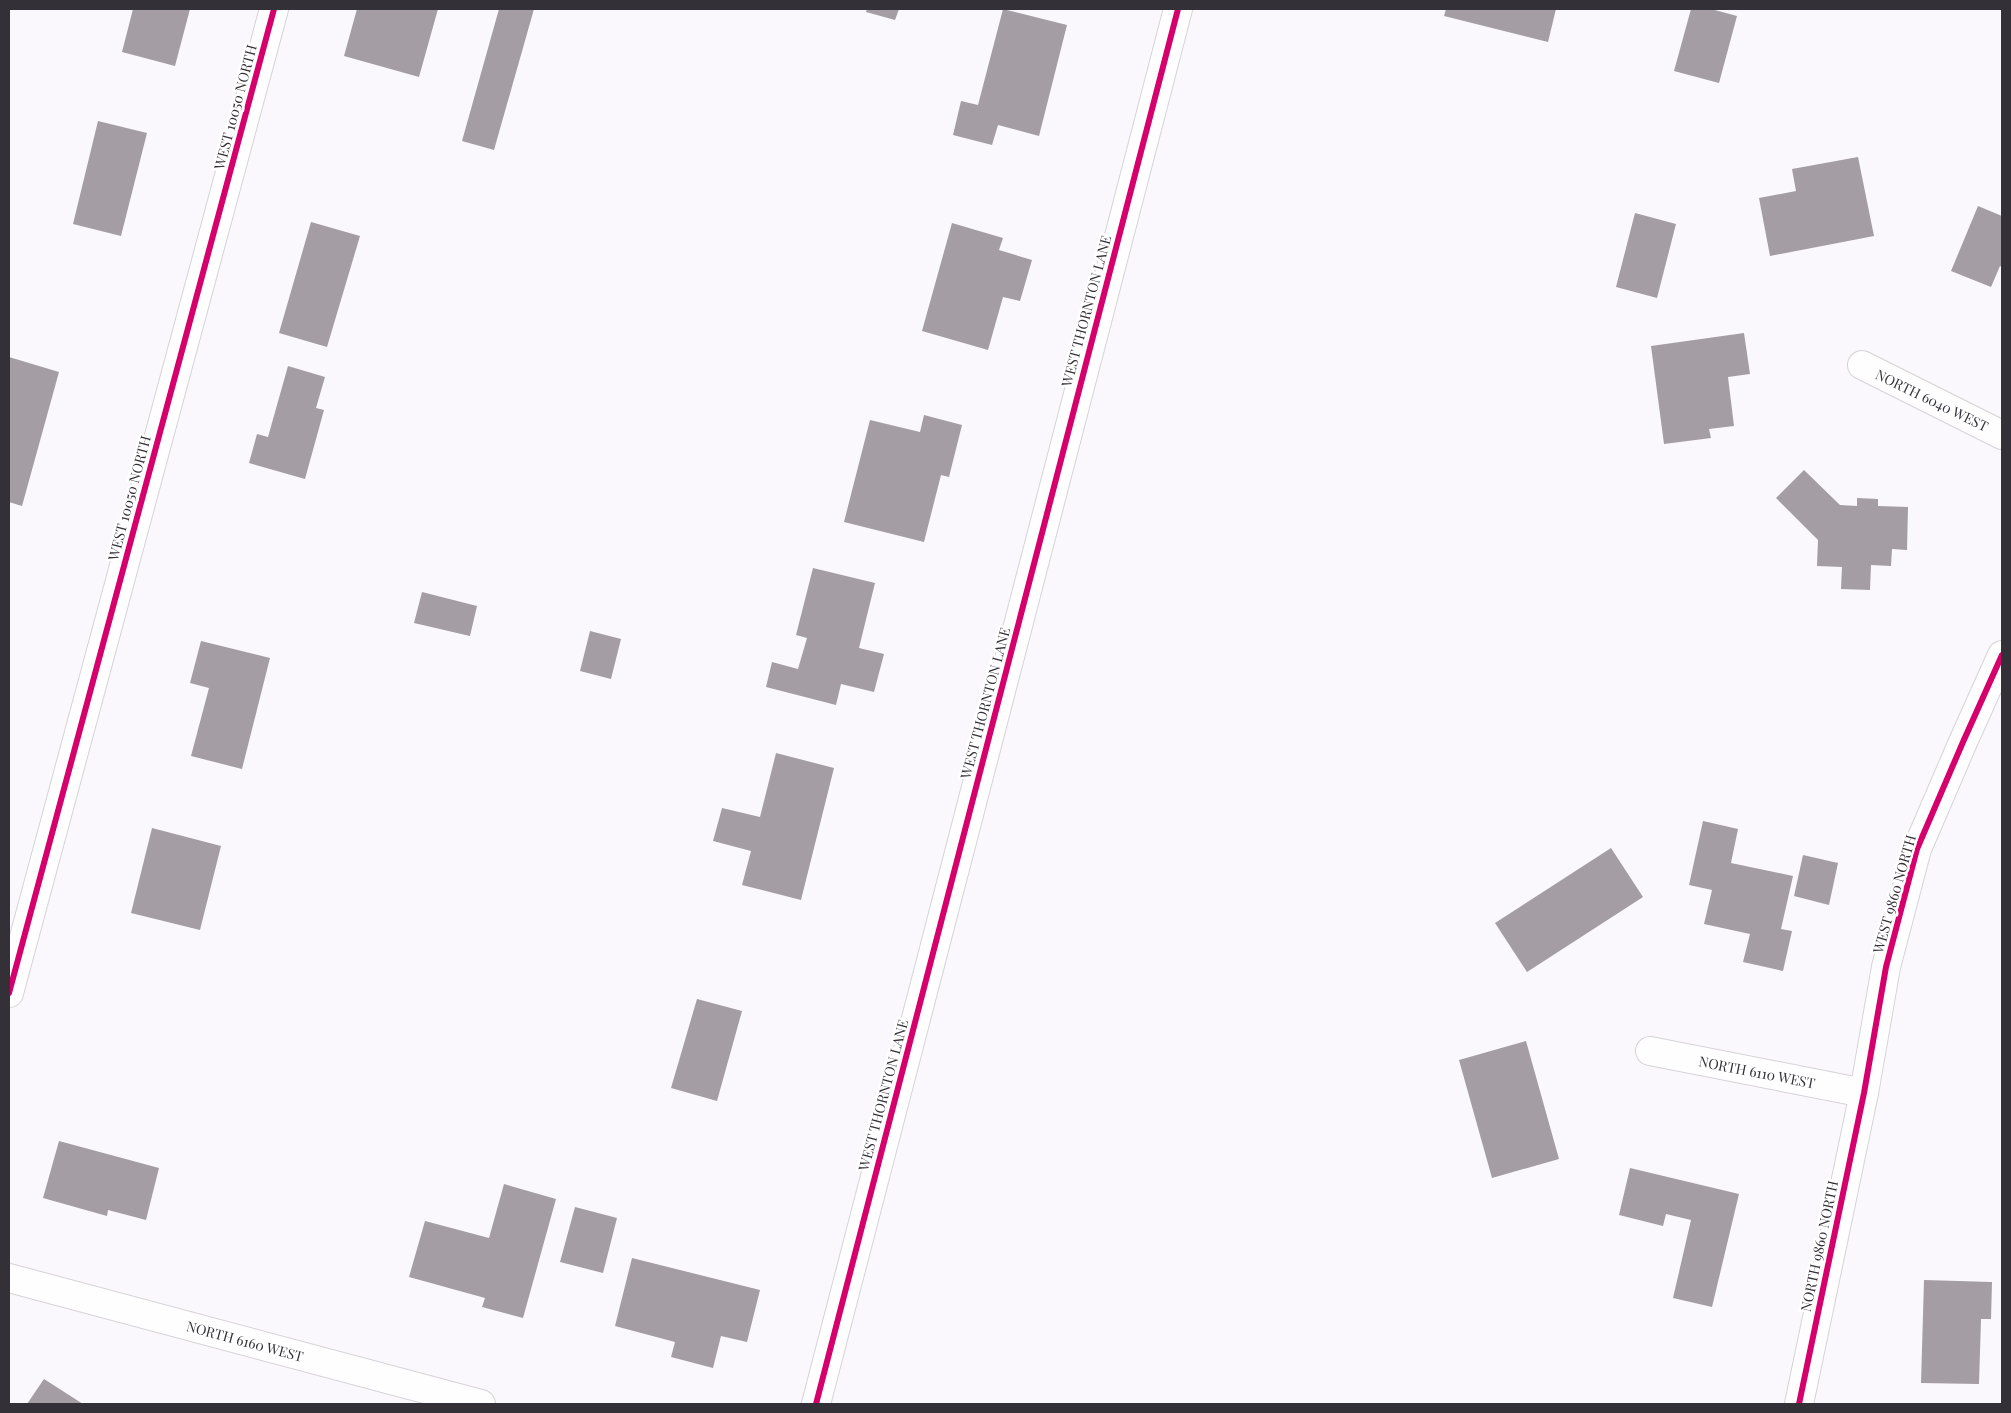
<svg xmlns="http://www.w3.org/2000/svg" width="2011" height="1413" font-family="'Playfair Display',serif">
	<style>
		.building { fill: #a49da3 }
		.lines { fill: none; stroke-linecap: round; stroke-linejoin: round }
		.minor-casing { stroke: #d6d3d8; stroke-width: 30 }
		.minor { stroke: #fefeff; stroke-width: 28 }
		.cycleway-casing { stroke: #fff; stroke-width: 9 }
		.cycleway { stroke: #d6006c; stroke-width: 6 }
		.labels { text-anchor: middle; dominant-baseline: central; stroke-width: 5; stroke-linejoin: round; paint-order: stroke }
		.street-label { font-size: 14px; fill: #333037; stroke: #fff }
	</style>
	<rect width="100%" height="100%" fill="#faf8fc"/>
	<g class="building">
		<polygon points="133,9 190,9 175,66 122,52"/>
		<polygon points="357,9 438,9 419,77 344,56"/>
		<polygon points="499,9 534,9 494,150 462,141"/>
		<polygon points="867,9 899,9 895,20 866,12"/>
		<polygon points="1003,9 1067,25 1039,136 998,125 992,145 953,135 961,101 978,105"/>
		<polygon points="1446,9 1556,9 1548,42 1444,16"/>
		<polygon points="1691,9 1711,9 1737,16 1719,83 1674,71"/>
		<polygon points="98,121 147,133 121,236 73,224"/>
		<polygon points="1858,157 1874,236 1770,256 1759,198 1796,191 1792,169"/>
		<polygon points="1978,206 2002,216 2002,267 2000,266 1991,287 1951,271"/>
		<polygon points="1635,213 1676,224 1657,298 1616,287"/>
		<polygon points="311,222 360,236 327,347 279,333"/>
		<polygon points="952,223 1003,238 999,250 1032,260 1020,301 1003,297 988,350 922,331"/>
		<polygon points="1744,333 1750,374 1728,377 1734,426 1709,429 1711,438 1664,444 1651,346"/>
		<polygon points="9,357 59,372 22,506 9,502"/>
		<polygon points="288,366 325,377 316,408 324,410 305,479 249,463 257,434 268,437"/>
		<polygon points="924,415 962,425 949,477 941,475 924,542 844,522 870,420 920,432"/>
		<polygon points="1804,470 1840,505 1857,506 1857,498 1878,499 1878,506 1908,507 1907,550 1892,549 1891,566 1871,565 1870,590 1841,589 1842,567 1817,566 1818,540 1776,498"/>
		<polygon points="813,568 875,583 859,648 884,654 874,692 841,684 836,705 766,687 772,662 798,669 807,638 796,635"/>
		<polygon points="422,592 477,606 470,636 414,623"/>
		<polygon points="590,631 621,639 611,679 580,671"/>
		<polygon points="201,641 270,658 242,769 191,756 209,688 190,683"/>
		<polygon points="776,753 834,768 801,900 742,885 751,851 713,841 722,808 760,817"/>
		<polygon points="1703,821 1738,829 1731,863 1793,876 1781,929 1792,931 1783,971 1743,962 1750,934 1704,924 1712,890 1689,885"/>
		<polygon points="152,828 221,846 200,930 131,913"/>
		<polygon points="1611,848 1643,897 1527,972 1495,923"/>
		<polygon points="1803,855 1838,863 1829,905 1794,896"/>
		<polygon points="697,999 742,1011 717,1101 671,1088"/>
		<polygon points="1526,1041 1559,1159 1492,1178 1459,1060"/>
		<polygon points="59,1141 159,1168 146,1220 108,1210 107,1216 43,1198"/>
		<polygon points="1630,1168 1739,1194 1712,1307 1673,1298 1691,1220 1666,1214 1663,1226 1619,1215"/>
		<polygon points="504,1184 556,1199 523,1318 482,1307 485,1298 409,1277 425,1221 489,1238"/>
		<polygon points="575,1207 617,1218 603,1273 560,1262"/>
		<polygon points="632,1258 760,1290 747,1342 721,1336 713,1368 671,1357 675,1342 615,1326"/>
		<polygon points="1924,1280 1992,1282 1991,1319 1981,1319 1979,1384 1921,1383"/>
		<polygon points="44,1379 83,1404 27,1404"/>
	</g>
	<g class="lines">
		<g class="minor-casing">
			<g id="minor">
				<polyline points="1862,365 2002,435"/>
				<polyline points="9,993 274,9"/>
				<polyline points="1650,1051 1864,1093"/>
				<polyline points="9,1278 481,1404"/>
				<polyline points="816,1404 1178,9"/>
				<polyline points="1799,1404 1864,1093 1886,967 1917,849 1963,742 2002,655"/>
			</g>
		</g>
		<use href="#minor" class="minor"/>
		<g class="cycleway-casing">
			<g id="cycleway">
				<polyline points="9,993 274,9"/>
				<polyline points="816,1404 1178,9"/>
				<polyline points="1799,1404 1864,1093 1886,967 1917,849 1963,742 2002,655"/>
			</g>
		</g>
		<use href="#cycleway" class="cycleway"/>
	</g>
	<g class="labels">
		<g class="street-label">
			<text transform="translate(235 107) rotate(-75)">WEST 10050 NORTH</text>
			<text transform="translate(1086 311) rotate(-75)">WEST THORNTON LANE</text>
			<text transform="translate(1932 400) rotate(26)">NORTH 6040 WEST</text>
			<text transform="translate(129 498) rotate(-75)">WEST 10050 NORTH</text>
			<text transform="translate(985 703) rotate(-75)">WEST THORNTON LANE</text>
			<text transform="translate(1894 894) rotate(-74)">WEST 9860 NORTH</text>
			<text transform="translate(1757 1072) rotate(11)">NORTH 6110 WEST</text>
			<text transform="translate(883 1095) rotate(-75)">WEST THORNTON LANE</text>
			<text transform="translate(1819 1246) rotate(-78)">NORTH 9860 NORTH</text>
			<text transform="translate(245 1341) rotate(15)">NORTH 6160 WEST</text>
		</g>
	</g>
	<rect width="2011" height="1413" fill="none" stroke="#333037" stroke-width="20"/>
</svg>
